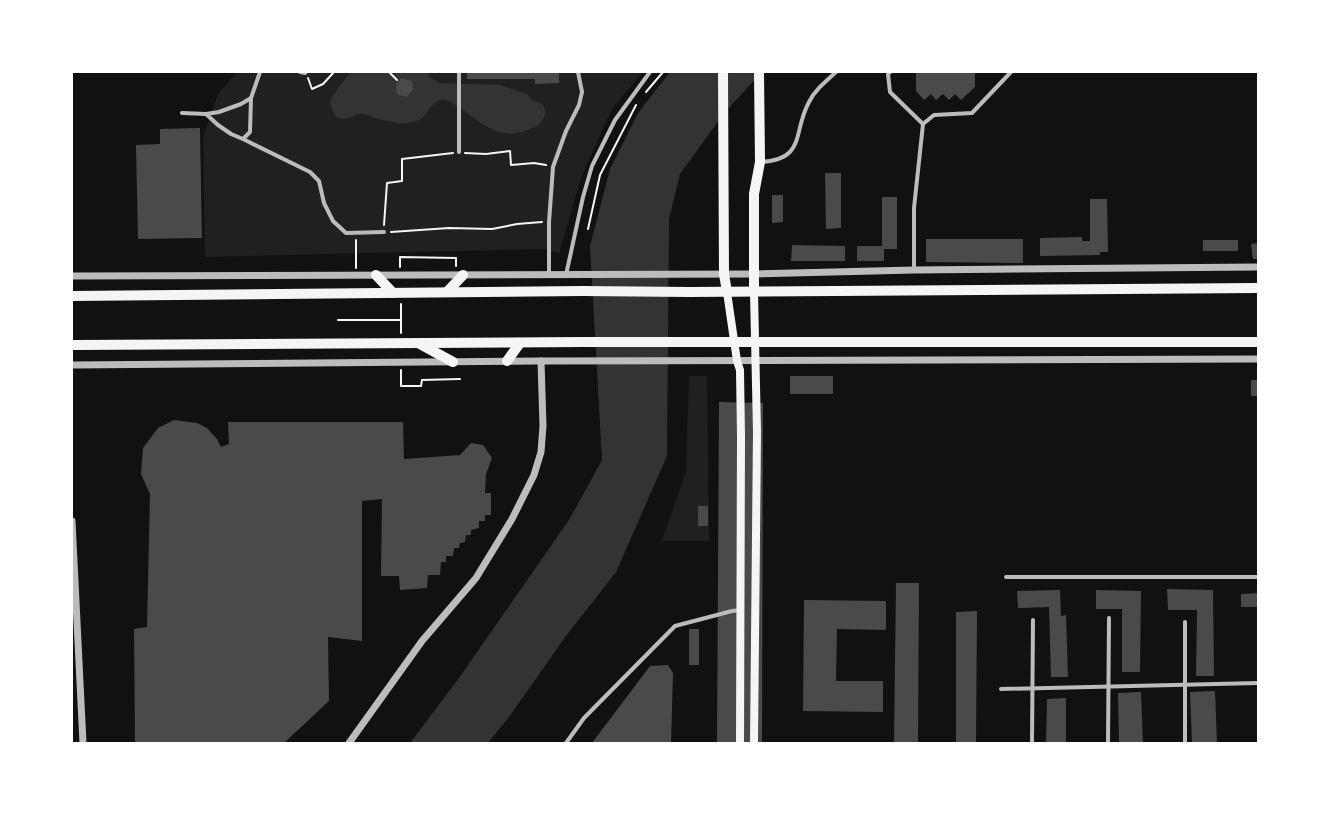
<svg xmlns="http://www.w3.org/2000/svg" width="1330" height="815" font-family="'DM Sans',sans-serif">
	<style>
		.green { fill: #202020 }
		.water { fill: #333 }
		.building { fill: #4a4a4a }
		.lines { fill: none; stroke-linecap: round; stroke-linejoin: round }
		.path { stroke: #f5f5f5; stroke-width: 2 }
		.minor { stroke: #bcbcbc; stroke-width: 4 }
		.tertiary { stroke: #bcbcbc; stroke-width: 7 }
		.secondary { stroke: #f5f5f5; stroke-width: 8 }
		.primary { stroke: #f5f5f5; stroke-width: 10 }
		.trunk { stroke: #f5f5f5; stroke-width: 10 }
	</style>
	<rect width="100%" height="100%" fill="#111"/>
	<g class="green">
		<polygon points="237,72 643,72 612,109 582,175 559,253 543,249 205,257 203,137 218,94"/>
		<polygon points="689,376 707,376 709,541 662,541 686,471"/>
	</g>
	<g class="water">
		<path d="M351 72H428L429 77 440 83 500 85 527 94 533 101 542 103C546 109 546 114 543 120 538 127 532 128 525 131 494 141 479 119 455 105 451 102 446 99 441 100 431 101 428 116 419 120 404 127 387 121 372 117 369 116 364 113 360 114 351 115 349 121 337 118 334 113 329 106 331 99 334 92 346 78 351 72Z"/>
		<polygon points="670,72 762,72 725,112 680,174 669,219 667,456 616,572 566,636 509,717 488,743 410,743 459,678 569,520 602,460 590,246 610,169 638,113"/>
	</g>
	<g class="building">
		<polygon points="467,72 559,72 559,83 535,84 535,79 467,79"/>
		<polygon points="916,72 975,72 975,87 961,100 955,94 949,100 943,94 936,100 931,94 924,100 916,91"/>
		<polygon points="401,78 412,81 413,90 406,97 397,94 396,84"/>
		<polygon points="200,128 202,238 138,239 136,145 160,144 160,129"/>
		<polygon points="825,173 841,173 841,228 826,229"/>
		<polygon points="772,195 783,195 783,222 772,223"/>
		<polygon points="882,197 897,197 897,249 884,249 884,261 857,261 857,246 882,246"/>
		<polygon points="1090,199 1107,199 1108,252 1100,252 1100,255 1040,256 1040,238 1082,237 1082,241 1090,241"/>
		<polygon points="926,239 1023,239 1023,263 926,262"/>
		<rect x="1203" y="240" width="35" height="11"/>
		<polygon points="1258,243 1258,259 1253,259 1251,244"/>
		<polygon points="792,245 845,246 845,261 791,261"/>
		<rect x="790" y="376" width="43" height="18"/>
		<rect x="1251" y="380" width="7" height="16"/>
		<polygon points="719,402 763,403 762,743 717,743"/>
		<polygon points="174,420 197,423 207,428 217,439 221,447 229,444 228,422 403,422 404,459 460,455 471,443 483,445 492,458 486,474 485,493 491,493 491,515 485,515 485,521 479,521 479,528 471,530 471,535 466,535 465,542 460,543 459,548 454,548 453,556 446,556 446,562 441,562 440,575 428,575 427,588 400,590 399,576 381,576 382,499 362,501 362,641 328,637 329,701 284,743 135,743 134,629 147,627 150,494 141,474 143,448 158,428"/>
		<rect x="698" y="506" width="10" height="20"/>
		<polygon points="896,583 919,583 918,742 894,742"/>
		<polygon points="1167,589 1213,590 1214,676 1196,676 1197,610 1168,610"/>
		<polygon points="1060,590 1061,616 1066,615 1068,677 1051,677 1049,607 1018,608 1017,591"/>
		<polygon points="1096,590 1141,591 1140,672 1122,672 1122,609 1096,609"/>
		<polygon points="1258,593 1258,607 1241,607 1241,594"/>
		<polygon points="804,600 886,601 886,630 837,629 836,681 883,681 883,712 803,711"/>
		<polygon points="977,611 976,743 956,743 956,612"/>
		<rect x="689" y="629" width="10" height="36"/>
		<polygon points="668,665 673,673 671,743 592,743 650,666"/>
		<polygon points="1215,691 1217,743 1192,743 1190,692"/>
		<polygon points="1141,692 1143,743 1119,743 1118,693"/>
		<polygon points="1066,698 1066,743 1046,743 1047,699"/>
	</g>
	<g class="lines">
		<g class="path">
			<polyline points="389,72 397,80"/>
			<polyline points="308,78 312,89 323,84 334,72"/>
			<polyline points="646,92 663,72"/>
			<polyline points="465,153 486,154 510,151 511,165 534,163 546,165"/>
			<polyline points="384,225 387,183 402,181 402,159 453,153"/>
			<polyline points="588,229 600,175 636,105"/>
			<polyline points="391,232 449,228 492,229 517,224 542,222"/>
			<polyline points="400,267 400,257 456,258 456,266"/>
			<polyline points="356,268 356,240"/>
			<polyline points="401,304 401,333"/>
			<polyline points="338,320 401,320"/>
			<polyline points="401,370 401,386 421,386 422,380 460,379"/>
		</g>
		<g class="minor">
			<polyline points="300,72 305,73 306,72"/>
			<polyline points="459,72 459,152"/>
			<polyline points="890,72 888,74 890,92 923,124 914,208 914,270"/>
			<polyline points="182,113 206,114 219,112 241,104 251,98 260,72"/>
			<polyline points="206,114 218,125 231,134 243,139 310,172 319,181 324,203 333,221 346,233 384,232"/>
			<polyline points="923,124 934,115 972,113 1011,72"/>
			<polyline points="243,139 250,132 251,98"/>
			<path d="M760 162C807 159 792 133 809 102 815 90 826 81 836 72"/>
			<polyline points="549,275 549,222 553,167 566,131 579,105 582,92 578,72"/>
			<polyline points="566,275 583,197 592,166 615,120 650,72"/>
			<polyline points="1006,577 1258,577"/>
			<polyline points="1001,689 1258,683"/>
			<polyline points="566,743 584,718 675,626 732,611 741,610"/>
			<polyline points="1032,743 1033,620"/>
			<polyline points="1108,743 1109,618"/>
			<polyline points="1185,743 1185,622"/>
		</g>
		<g class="tertiary">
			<polyline points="72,276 754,274 914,270 1258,267"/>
			<polyline points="72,365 541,361 1258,359"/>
			<polyline points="72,521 83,743"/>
			<polyline points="349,743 422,641 476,578 512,519 534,475 541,452 543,426 541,361"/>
		</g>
		<g class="secondary">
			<polyline points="727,292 737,361 740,370 741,437 740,743"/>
			<polyline points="754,292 757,432 754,743"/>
		</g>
		<g class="primary">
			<polyline points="723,72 724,274 727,292"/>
			<polyline points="754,292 754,194 760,162 759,72"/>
		</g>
		<g class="trunk">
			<polyline points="376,275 393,293"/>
			<polyline points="447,292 463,275"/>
			<polyline points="72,296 583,291 689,292 1258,288"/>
			<polyline points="420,344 453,362"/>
			<polyline points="72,345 582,342 1258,342"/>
			<polyline points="507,361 520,343"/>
		</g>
	</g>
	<rect width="1330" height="815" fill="none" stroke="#ffffff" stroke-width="146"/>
</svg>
